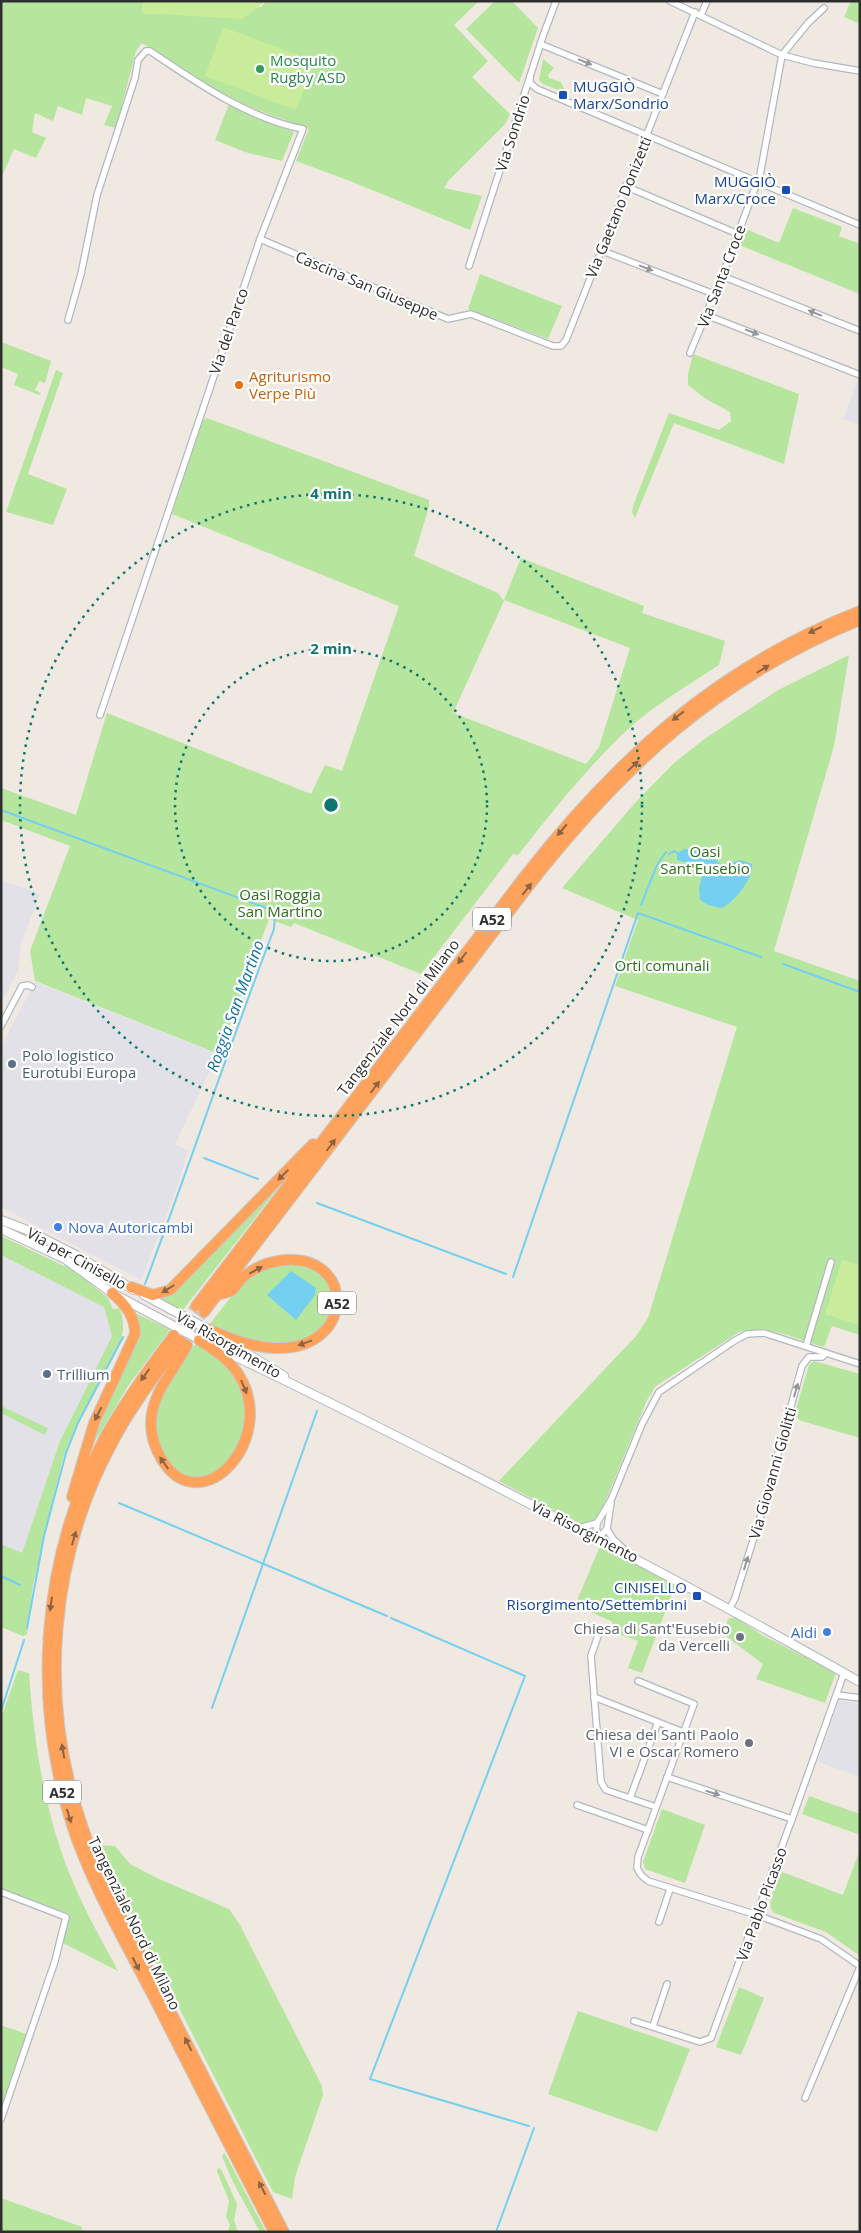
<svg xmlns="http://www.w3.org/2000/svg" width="861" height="2233" font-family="'Open Sans',sans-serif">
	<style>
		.industrial { fill: #e3e1e8 }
		.green { fill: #b6e59e }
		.pitch { fill: #c9ec9a }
		.water { fill: #75cff0 }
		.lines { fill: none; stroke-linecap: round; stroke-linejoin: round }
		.stream { stroke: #75cff0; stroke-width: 2 }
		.highway-tunnel { stroke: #c8c4bd; stroke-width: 10; stroke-dasharray: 10 5; stroke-linecap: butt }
		.street-casing { stroke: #b4b7c1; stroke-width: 8 }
		.secondary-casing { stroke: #b4b7c1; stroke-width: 10 }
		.highway-casing { stroke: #c9c9c9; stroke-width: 12 }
		.street { stroke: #fff; stroke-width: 5.5 }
		.secondary { stroke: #fff; stroke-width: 8 }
		.highway { stroke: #ffa35c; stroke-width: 10 }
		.oneway { fill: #969696 }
		.oneway2 { fill: #8c6343 }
		.ring { fill: none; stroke: #0f766e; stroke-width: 2.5; stroke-dasharray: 2.5 5 }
		.leisure-dot { fill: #2e9e5b; stroke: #fff; stroke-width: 2 }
		.transit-dot { fill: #1a4fb4; stroke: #fff; stroke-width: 2 }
		.food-dot { fill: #e8710a; stroke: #fff; stroke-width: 2 }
		.service-dot { fill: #5c6f8a; stroke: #fff; stroke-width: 2 }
		.shop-dot { fill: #3f7fe0; stroke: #fff; stroke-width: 2 }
		.worship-dot { fill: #6b7280; stroke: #fff; stroke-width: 2 }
		.labels { text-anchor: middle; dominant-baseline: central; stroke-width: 4.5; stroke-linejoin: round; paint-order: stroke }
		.shield { fill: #fff; stroke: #6d6d6d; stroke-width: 1 }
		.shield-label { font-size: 14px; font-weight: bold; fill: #2e2e2e }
		.leisure-label { font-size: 15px; fill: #27864d; stroke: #fff; text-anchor: start }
		.transit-label { font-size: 15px; fill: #164399; stroke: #fff; text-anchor: end }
		.street-label { font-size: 15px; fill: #2e2e2e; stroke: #fff }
		.food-label { font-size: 15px; fill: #c56008; stroke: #fff; text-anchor: start }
		.park-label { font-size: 15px; fill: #2c6e1b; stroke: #fff }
		.service-label { font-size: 15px; fill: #4e5e75; stroke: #fff; text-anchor: start }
		.shop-label { font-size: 15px; fill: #366cbe; stroke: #fff; text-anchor: start }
		.worship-label { font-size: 15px; fill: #5b616d; stroke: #fff; text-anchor: end }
		.water-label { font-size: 16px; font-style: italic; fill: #0d6fa3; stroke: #fff }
		.centre { fill: #0f766e; stroke: #fff; stroke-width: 2.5 }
		.ring-label { font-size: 15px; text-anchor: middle; font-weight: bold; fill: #0f766e; stroke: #fff; stroke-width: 4.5; stroke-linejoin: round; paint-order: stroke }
	</style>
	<rect width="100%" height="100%" fill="#efe9e1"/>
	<g class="industrial">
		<polygon points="858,379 860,380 860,425 843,419"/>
		<polygon points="1,880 40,894 21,944 18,970 1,1004"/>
		<polygon points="35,982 218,1054 175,1144 188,1151 176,1190 141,1280 1,1207 1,1047"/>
		<polygon points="1,1255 104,1307 112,1336 60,1441 22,1553 1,1544"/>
		<polygon points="839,1700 860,1704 860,1777 818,1762"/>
	</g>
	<g class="green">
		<polygon points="1,1 142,1 142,13 161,14 261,7 266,1 479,1 454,25 488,61 472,77 510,114 505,124 449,180 444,188 482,196 470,230 350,181 296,161 309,129 250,107 199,81 142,43 136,51 116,128 104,125 112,106 86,98 82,115 58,106 53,121 35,113 32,132 46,138 36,158 14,149 1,178"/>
		<polygon points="495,1 512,1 538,28 519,83 466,29"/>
		<polygon points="851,1 860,1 860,24 844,17"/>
		<polygon points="543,59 554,68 548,75 549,78 561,82 566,93 543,84 539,80"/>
		<polygon points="229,104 294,132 282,161 245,152 215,140"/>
		<polygon points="793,208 842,227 839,236 860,244 860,294 739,245 746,229 779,243"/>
		<polygon points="480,274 562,306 548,339 468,309"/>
		<polygon points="1,342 51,361 45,383 39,381 35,390 41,393 39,395 14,385 18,374 1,367"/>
		<polygon points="693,354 799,394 784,464 674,423 635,518 632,512 633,506 669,413 719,430 731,421 730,412 706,399 688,385 688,374"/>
		<polygon points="56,370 63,373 28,474 67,489 53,525 6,512"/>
		<path d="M207 418 429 500V507L414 556 498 593 504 601 453 713 586 764 599 747 630 648 504 600 521 558 644 606 642 613 725 641 719 665C687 686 654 705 626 731 586 769 552 812 518 855L513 854 421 974 294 923 291 927 269 919 219 1054 35 981 30 951 70 846 1 820V788L76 815 107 713 311 794 325 765 342 771 399 606 172 514 202 421Z"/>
		<path d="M849 655 834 746 774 951 860 981V1266L842 1260 826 1314 860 1325V1335L832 1326 824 1347C796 1339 768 1324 739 1332L656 1386 647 1400 601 1512 592 1522 581 1524 499 1481 636 1336 648 1318 737 1027 615 986 638 920 562 888 634 804 673 764 703 740 778 690Z"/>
		<polygon points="287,1177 182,1311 160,1300 168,1295"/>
		<path d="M1 1236 64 1266 66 1264 108 1298 113 1309 119 1308C124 1318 124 1329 121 1340L77 1424 63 1458 33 1585 27 1634 23 1636 1 1627V1544L22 1553 60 1441 112 1336 104 1307 1 1255Z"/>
		<path d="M288 1264 314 1268 332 1284 333 1314 317 1336 282 1346 249 1341 209 1325C232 1296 248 1268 288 1264Z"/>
		<polygon points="135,1313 169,1329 169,1331 128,1386 88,1453 130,1353"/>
		<path d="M195 1344C221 1359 241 1374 246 1405 246 1410 248 1416 248 1420 247 1427 242 1435 240 1441 235 1454 228 1467 215 1474 179 1493 147 1446 156 1413 163 1386 179 1366 195 1344Z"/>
		<polygon points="814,1361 860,1374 860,1438 802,1421 794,1416 809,1365"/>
		<polygon points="1,1406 48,1428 45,1435 1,1413"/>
		<polygon points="601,1544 675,1586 642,1673 628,1668 638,1641 609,1631 613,1622 575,1605"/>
		<polygon points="735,1617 762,1635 836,1673 825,1703 756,1679 763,1664 723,1634 728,1619"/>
		<path d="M18 1670 29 1673C34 1746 46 1822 76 1889 88 1917 104 1944 118 1971L61 1942 70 1914 1 1889V1718Z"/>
		<polygon points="809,1796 860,1814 860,1835 802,1814"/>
		<polygon points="662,1809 705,1825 685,1883 645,1869 643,1862"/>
		<polygon points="99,1845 115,1846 130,1864 157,1878 229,1909 240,1925 322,2086 323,2095 295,2177 292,2199 273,2192 118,1888"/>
		<path d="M860 1850V1956L826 1932 774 1913C764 1903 777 1883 782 1872L843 1895Z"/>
		<polygon points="739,1987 764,1998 741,2055 716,2047"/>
		<polygon points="578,2011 690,2049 657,2132 548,2094"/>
		<polygon points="1,2025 29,2035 1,2111"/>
		<polygon points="224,2153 228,2159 266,2232 260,2232 233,2182 222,2156"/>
		<polygon points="218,2168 221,2169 237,2204 234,2220 238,2232 228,2232 230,2224 226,2217 229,2201 217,2171"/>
		<polygon points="1,2198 82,2227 81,2232 1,2232"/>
	</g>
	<g class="pitch">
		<polygon points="142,1 266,1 242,19 142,13"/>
		<polygon points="223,27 315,61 296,110 205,76"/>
		<polygon points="842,1260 860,1266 860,1325 825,1314"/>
	</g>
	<g class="water">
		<path d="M685 849 709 851 719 863 724 865 740 860 752 864C755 876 733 905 721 908L708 905 700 900 699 888 703 872 696 865 677 860V853Z"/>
		<polygon points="291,1271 316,1288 315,1295 296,1320 267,1295"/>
	</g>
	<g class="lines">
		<g class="stream">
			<path d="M1 810 269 909 275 915 274 929C229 1047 189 1166 145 1284"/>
			<polyline points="669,854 674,851 677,853"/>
			<polyline points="641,905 657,865 666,852"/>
			<polyline points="783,964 860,992"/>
			<polyline points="204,1158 258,1179"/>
			<polyline points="317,1203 506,1274"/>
			<polyline points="513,1277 638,913 761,957"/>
			<polyline points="119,1503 387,1616"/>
			<polyline points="1,1576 20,1585"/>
			<polyline points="391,1618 525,1676 370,2079 529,2126"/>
			<polyline points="27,1628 44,1536 66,1453 78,1423 123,1337"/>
			<polyline points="212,1708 317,1411"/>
			<polyline points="1,1711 24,1640"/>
			<polyline points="496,2232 534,2128"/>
		</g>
		<g class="highway-tunnel">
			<polyline points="174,1335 196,1306"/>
			<polyline points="182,1341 204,1312"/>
		</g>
		<g class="street-casing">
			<g id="street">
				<polyline points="670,1 782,55 813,63 860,71"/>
				<polyline points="701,15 707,1"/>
				<polyline points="540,44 663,94"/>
				<polyline points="530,77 530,83 537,89 860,225"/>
				<polyline points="625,186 738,234"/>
				<polyline points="260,239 448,319 471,314 553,346 561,346 566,340 695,12"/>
				<polyline points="600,250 714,294"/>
				<polyline points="469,266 543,36 556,1"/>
				<polyline points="722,276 860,331"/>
				<polyline points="706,315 860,375"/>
				<path d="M68 320 81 274 97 195 135 78 138 60 146 51H150C196 82 247 118 303 129L260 239 100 715"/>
				<polyline points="690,353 722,276 760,175 782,55 808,23 824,8"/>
				<polyline points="1,1026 22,986 28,985 32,987"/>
				<polyline points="806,1346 831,1262"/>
				<polyline points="579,1528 597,1523 611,1500 642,1424 659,1392 734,1341 747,1334 764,1333 860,1364"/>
				<polyline points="607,1529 613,1539 627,1552"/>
				<polyline points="596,1536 597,1523"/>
				<polyline points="598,1538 607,1529 611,1503"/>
				<polyline points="730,1608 735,1598 760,1518 802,1366 809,1357 822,1357 826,1353"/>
				<polyline points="600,1630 591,1656 601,1782 606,1790 656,1807"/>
				<polyline points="638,1681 694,1704 638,1857 637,1868 641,1875 648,1881 757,1915 821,1939 860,1966"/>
				<polyline points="837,1695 860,1698"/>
				<polyline points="594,1697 683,1732"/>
				<polyline points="667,1777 792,1819"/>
				<polyline points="630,1798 658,1722"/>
				<polyline points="577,1805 648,1830"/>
				<polyline points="1,1892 66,1917 55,1961 1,2119"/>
				<polyline points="659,1922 670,1889"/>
				<polyline points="634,2021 700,2042 711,2038 792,1819 844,1673"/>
				<polyline points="653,2026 667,1984"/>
				<polyline points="805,2098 860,1967"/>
			</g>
		</g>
		<g class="secondary-casing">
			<g id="secondary">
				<polyline points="1,1220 27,1230 76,1255 134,1290"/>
				<polyline points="1,1229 65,1259 112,1293 204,1342"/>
				<polyline points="144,1295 211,1331"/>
				<polyline points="223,1339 284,1376"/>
				<path d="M217 1348C293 1383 368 1422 444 1460 584 1531 723 1604 860 1682"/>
			</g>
		</g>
		<g class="highway-casing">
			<g id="highway">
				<polyline points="131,1287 153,1295 170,1290 313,1144"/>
				<path d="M196 1306 524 877C616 759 718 666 860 611"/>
				<path d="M204 1312 528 887C622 767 717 678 860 620"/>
				<path d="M208 1329C229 1338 251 1347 274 1348 358 1352 356 1248 278 1261 265 1263 251 1270 241 1279 238 1283 235 1288 231 1291 227 1293 221 1294 216 1295"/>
				<path d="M174 1335C149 1368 125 1401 105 1437 40 1560 30 1706 76 1837 96 1892 126 1944 153 1996 193 2075 233 2153 274 2232"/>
				<path d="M181 1341C158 1372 134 1403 115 1438 50 1555 38 1698 82 1825 101 1884 133 1938 161 1993 202 2072 243 2152 284 2232"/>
				<path d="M187 1345C176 1368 157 1386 152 1413 149 1429 153 1445 162 1460 202 1524 281 1436 237 1372 227 1358 213 1349 199 1340"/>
				<path d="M72 1497 94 1423 135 1334C135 1316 125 1304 112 1293"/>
			</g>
		</g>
		<use href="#street" class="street"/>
		<use href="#secondary" class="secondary"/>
		<use href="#highway" class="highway"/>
	</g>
	<defs><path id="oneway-solid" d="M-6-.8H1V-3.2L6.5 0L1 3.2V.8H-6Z" transform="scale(1.25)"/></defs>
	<g class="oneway">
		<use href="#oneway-solid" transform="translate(585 62) rotate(22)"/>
		<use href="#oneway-solid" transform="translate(646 268) rotate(21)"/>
		<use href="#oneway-solid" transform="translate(815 313) rotate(-158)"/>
		<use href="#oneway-solid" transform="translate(752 332) rotate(21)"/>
		<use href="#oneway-solid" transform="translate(796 1390) rotate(-74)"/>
		<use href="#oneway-solid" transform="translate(746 1563) rotate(-73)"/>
		<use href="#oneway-solid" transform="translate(713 1793) rotate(18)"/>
	</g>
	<g class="oneway2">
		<use href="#oneway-solid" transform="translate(815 630) rotate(154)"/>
		<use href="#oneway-solid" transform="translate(763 669) rotate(-31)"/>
		<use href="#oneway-solid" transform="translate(678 716) rotate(142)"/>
		<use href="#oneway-solid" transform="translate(633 766) rotate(-43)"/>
		<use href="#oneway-solid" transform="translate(562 830) rotate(130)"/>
		<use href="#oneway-solid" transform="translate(527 889) rotate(-52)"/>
		<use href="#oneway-solid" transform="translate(462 958) rotate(127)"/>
		<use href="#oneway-solid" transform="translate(375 1087) rotate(-53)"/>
		<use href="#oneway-solid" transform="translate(331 1145) rotate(-53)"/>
		<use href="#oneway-solid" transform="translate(283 1175) rotate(135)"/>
		<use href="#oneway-solid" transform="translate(256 1270) rotate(-28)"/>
		<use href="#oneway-solid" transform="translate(168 1289) rotate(148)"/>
		<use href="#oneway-solid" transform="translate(305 1343) rotate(160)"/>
		<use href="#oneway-solid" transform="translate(145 1375) rotate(126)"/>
		<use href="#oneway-solid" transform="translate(244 1387) rotate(67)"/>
		<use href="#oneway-solid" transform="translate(98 1414) rotate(117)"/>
		<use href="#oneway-solid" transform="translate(164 1463) rotate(-125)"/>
		<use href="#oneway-solid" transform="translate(74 1538) rotate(-74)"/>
		<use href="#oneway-solid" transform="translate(51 1604) rotate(98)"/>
		<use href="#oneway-solid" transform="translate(63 1751) rotate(-100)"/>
		<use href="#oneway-solid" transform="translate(69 1816) rotate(73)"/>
		<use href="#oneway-solid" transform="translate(136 1964) rotate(63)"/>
		<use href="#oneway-solid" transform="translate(188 2044) rotate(-117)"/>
		<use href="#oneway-solid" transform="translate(262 2188) rotate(-117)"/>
	</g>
	<g class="ring">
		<circle cx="331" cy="805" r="156"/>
		<circle cx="331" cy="805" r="311"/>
	</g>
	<circle class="leisure-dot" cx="260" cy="69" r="5"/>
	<g class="transit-dot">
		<rect x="558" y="90" width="10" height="10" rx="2.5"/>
		<rect x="781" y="185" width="10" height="10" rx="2.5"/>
		<rect x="692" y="1591" width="10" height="10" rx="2.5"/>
	</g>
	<circle class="food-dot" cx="239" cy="385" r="5"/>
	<g class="service-dot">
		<circle cx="12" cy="1064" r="5"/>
		<circle cx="47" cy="1374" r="5"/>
	</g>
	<g class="shop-dot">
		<circle cx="58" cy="1227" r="5"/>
		<circle cx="827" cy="1632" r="5"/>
	</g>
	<g class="worship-dot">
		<circle cx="740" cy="1637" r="5"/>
		<circle cx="749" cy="1743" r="5"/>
	</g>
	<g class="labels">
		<g class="shield">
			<rect x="473" y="907.5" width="38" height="23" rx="4"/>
			<rect x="318" y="1291.5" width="38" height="23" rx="4"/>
			<rect x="43" y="1780.5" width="38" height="23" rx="4"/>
		</g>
		<g class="shield-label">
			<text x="492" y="919">A52</text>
			<text x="337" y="1303">A52</text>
			<text x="62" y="1792">A52</text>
		</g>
		<g class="leisure-label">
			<text x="270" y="60">Mosquito<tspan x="270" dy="17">Rugby ASD</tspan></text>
		</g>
		<g class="transit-label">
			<text x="573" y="86" text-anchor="start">MUGGIÒ<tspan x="573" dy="17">Marx/Sondrio</tspan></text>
			<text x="776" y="181">MUGGIÒ<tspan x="776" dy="17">Marx/Croce</tspan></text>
			<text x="687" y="1587">CINISELLO<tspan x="687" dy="17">Risorgimento/Settembrini</tspan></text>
		</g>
		<g class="street-label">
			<text transform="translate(512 133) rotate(-72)">Via Sondrio</text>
			<text transform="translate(618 207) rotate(-68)">Via Gaetano Donizetti</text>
			<text transform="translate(721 276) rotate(-69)">Via Santa Croce</text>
			<text transform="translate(367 285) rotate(23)">Cascina San Giuseppe</text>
			<text transform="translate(228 331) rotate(-71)">Via del Parco</text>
			<text transform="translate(398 1017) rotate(-53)">Tangenziale Nord di Milano</text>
			<text transform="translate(77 1258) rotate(29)">Via per Cinisello</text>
			<text transform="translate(229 1344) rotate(30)">Via Risorgimento</text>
			<text transform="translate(772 1473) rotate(-74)">Via Giovanni Giolitti</text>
			<text transform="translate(585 1531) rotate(27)">Via Risorgimento</text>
			<text transform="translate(761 1904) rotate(-70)">Via Pablo Picasso</text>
			<text transform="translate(135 1923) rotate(64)">Tangenziale Nord di Milano</text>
		</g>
		<g class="food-label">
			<text x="249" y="376">Agriturismo<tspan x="249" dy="17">Verpe Più</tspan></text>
		</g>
		<g class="park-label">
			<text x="705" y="851">Oasi<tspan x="705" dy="17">Sant'Eusebio</tspan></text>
			<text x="280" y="894">Oasi Roggia<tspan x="280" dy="17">San Martino</tspan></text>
			<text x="662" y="965">Orti comunali</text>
		</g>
		<g class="service-label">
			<text x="22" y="1055">Polo logistico<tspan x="22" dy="17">Eurotubi Europa</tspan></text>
			<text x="57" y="1374">Trillium</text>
		</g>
		<g class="shop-label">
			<text x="68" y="1227">Nova Autoricambi</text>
			<text x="817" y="1632" text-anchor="end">Aldi</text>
		</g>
		<g class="worship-label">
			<text x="730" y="1628">Chiesa di Sant'Eusebio<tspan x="730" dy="17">da Vercelli</tspan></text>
			<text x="739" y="1734">Chiesa dei Santi Paolo<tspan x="739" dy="17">VI e Oscar Romero</tspan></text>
		</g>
		<g class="water-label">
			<text transform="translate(235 1006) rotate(-70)">Roggia San Martino</text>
		</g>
	</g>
	<circle cx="331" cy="805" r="8" class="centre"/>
	<g class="ring-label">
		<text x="331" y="499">4 min</text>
		<text x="331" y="654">2 min</text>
	</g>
	<rect width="861" height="2233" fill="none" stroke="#2e2e2e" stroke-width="5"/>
</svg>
